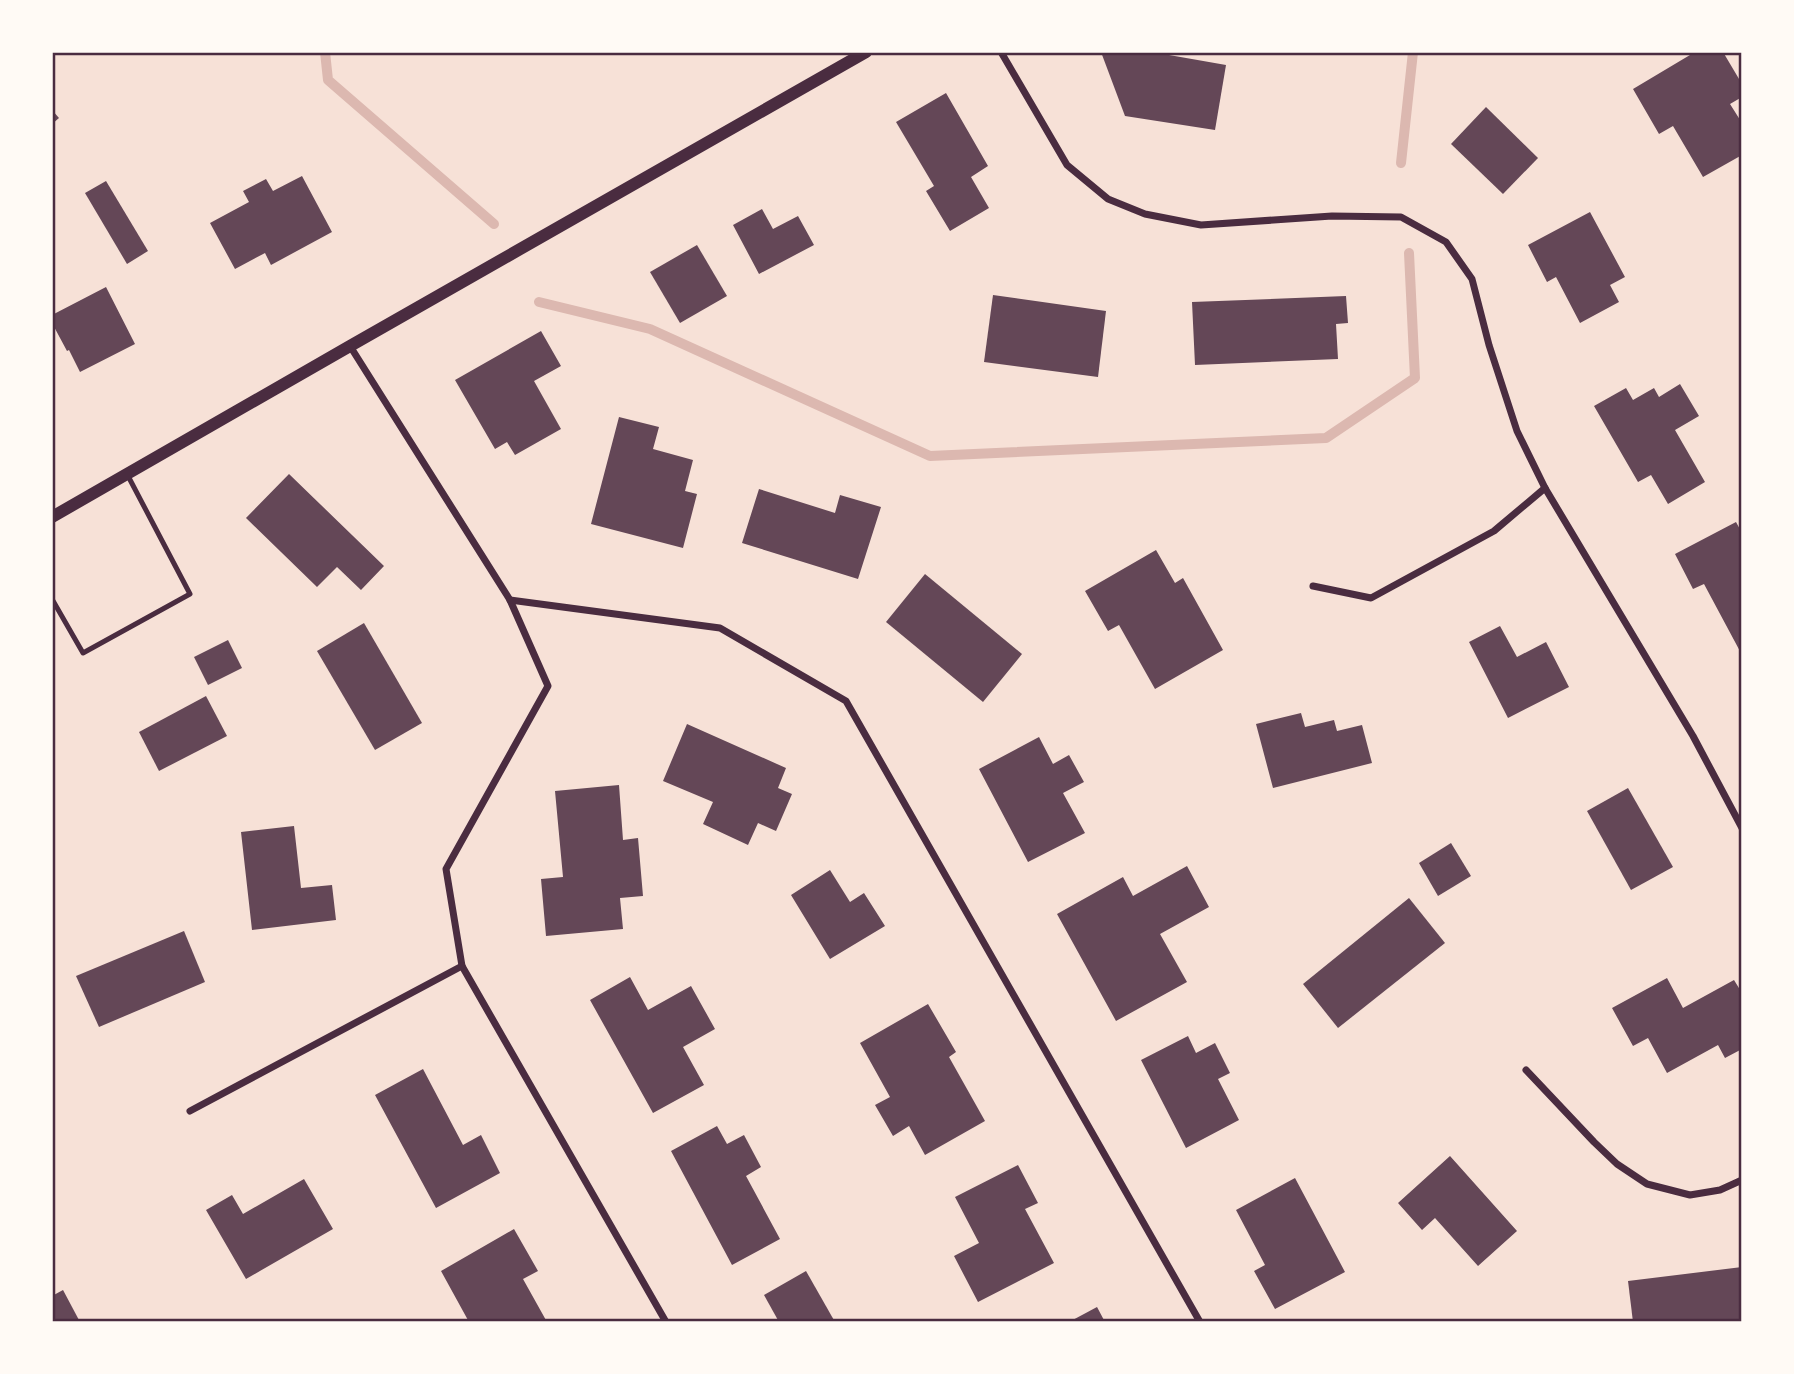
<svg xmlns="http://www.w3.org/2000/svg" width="1794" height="1374" font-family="'Nunito Sans',sans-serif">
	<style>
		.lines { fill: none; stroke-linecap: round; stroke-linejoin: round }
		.stream { stroke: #dcb8b0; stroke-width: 10 }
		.building { fill: #644757 }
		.service { stroke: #4a2c40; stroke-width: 5 }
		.minor { stroke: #4a2c40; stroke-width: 7 }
		.tertiary { stroke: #4a2c40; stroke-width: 12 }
		.neatline { fill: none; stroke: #4a2c40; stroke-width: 2.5 }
	</style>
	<rect width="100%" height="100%" fill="#f7e1d7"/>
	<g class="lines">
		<g class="stream">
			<polyline points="325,52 328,80 494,224"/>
			<polyline points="1401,163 1413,52"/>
			<polyline points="539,302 650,329 930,456 1326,438 1415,378 1409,253"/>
		</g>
	</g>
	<g class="building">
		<polygon points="1101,52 1152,52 1226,65 1215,130 1125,116"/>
		<polygon points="1695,52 1723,52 1742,84 1742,97 1730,104 1742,123 1742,155 1703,177 1673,126 1659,134 1633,89"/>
		<polygon points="946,93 988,166 971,177 989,208 950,231 926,191 934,186 896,122"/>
		<polygon points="1486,107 1538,158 1503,194 1451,144"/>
		<polygon points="52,110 59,118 52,124"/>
		<polygon points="302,176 332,232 271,265 265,253 235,269 210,223 249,202 243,191 266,179 273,191"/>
		<polygon points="106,181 148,251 127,264 85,193"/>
		<polygon points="762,209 773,229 798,216 814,245 759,274 733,225"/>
		<polygon points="1590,212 1625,277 1610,285 1619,302 1580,323 1556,277 1547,282 1528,245"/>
		<polygon points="697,245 727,296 680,323 650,272"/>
		<polygon points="106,287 135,344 80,372 69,350 67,351 52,323 52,315"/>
		<polygon points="993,295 1106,311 1098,377 984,362"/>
		<polygon points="1346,296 1348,323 1336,324 1338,359 1195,365 1192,302"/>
		<polygon points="541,331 561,366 534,381 561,429 515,455 507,442 495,449 455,380"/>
		<polygon points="1680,384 1699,416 1675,430 1705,482 1668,504 1651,475 1638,482 1594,406 1626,388 1633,400 1654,388 1659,397"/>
		<polygon points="619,417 659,427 653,449 693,460 685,491 697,494 683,548 591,524"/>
		<polygon points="289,474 384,566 361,590 337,567 317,587 246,518"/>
		<polygon points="759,489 835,513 840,495 881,507 858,579 742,543"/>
		<polygon points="1736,522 1742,533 1742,655 1704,584 1693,589 1675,554"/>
		<polygon points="1156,550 1175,583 1183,578 1223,650 1155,689 1119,625 1108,631 1085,591"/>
		<polygon points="925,574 1022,654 983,702 886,622"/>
		<polygon points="364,623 422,723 375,750 317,651"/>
		<polygon points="1500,626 1517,657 1546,642 1569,687 1508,718 1469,642"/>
		<polygon points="228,640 242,668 208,685 194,657"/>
		<polygon points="206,696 227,736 159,771 139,732"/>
		<polygon points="1301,713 1305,727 1334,720 1337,731 1362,725 1372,763 1273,788 1256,724"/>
		<polygon points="687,724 786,768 778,788 792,794 776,831 758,823 748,845 703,824 713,802 663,781"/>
		<polygon points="1039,737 1053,764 1069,755 1084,782 1063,793 1085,833 1028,862 979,769"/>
		<polygon points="619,785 623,840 638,838 643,896 620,898 623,929 546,936 541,879 563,877 555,791"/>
		<polygon points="1628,788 1673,867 1631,890 1587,811"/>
		<polygon points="294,826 301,888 332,885 336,920 252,930 241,832"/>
		<polygon points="1451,843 1471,876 1438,896 1419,863"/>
		<polygon points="1187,866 1209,907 1160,934 1187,982 1116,1021 1057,914 1123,877 1133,896"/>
		<polygon points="830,870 850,902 864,893 885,926 830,959 791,895"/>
		<polygon points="1409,898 1445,943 1338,1028 1303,984"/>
		<polygon points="184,931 205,982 99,1027 76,976"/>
		<polygon points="630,977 648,1010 691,986 715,1029 683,1047 704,1085 653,1113 590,1000"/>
		<polygon points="1667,978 1683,1008 1734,980 1742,993 1742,1049 1725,1058 1718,1045 1667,1073 1648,1038 1633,1046 1612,1008"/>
		<polygon points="928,1004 956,1052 949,1057 985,1121 925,1155 909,1126 893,1136 875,1105 890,1097 860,1043"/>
		<polygon points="1188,1036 1196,1053 1215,1043 1230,1073 1218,1079 1239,1120 1186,1148 1141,1060"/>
		<polygon points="423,1069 463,1145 481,1135 500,1173 436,1208 375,1095"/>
		<polygon points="717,1126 727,1144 744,1135 761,1167 746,1176 780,1239 732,1265 671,1151"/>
		<polygon points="1450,1156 1517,1231 1478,1266 1435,1218 1422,1230 1398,1203"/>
		<polygon points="1018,1165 1038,1203 1025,1209 1054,1263 978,1302 954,1256 979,1243 955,1197"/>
		<polygon points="1295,1178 1345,1272 1275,1309 1254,1271 1265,1265 1236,1210"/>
		<polygon points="304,1179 333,1229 246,1279 206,1210 232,1195 243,1214"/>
		<polygon points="514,1229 538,1271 523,1279 547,1322 469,1322 441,1271"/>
		<polygon points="1742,1267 1742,1322 1633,1322 1628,1281"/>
		<polygon points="806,1271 835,1322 779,1322 764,1295"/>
		<polygon points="63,1290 80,1322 52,1322 52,1296"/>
		<polygon points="1097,1307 1105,1322 1069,1322"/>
	</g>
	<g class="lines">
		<polyline class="service" points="52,599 83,653 190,594 127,474"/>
		<g class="minor">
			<polyline points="1001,52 1067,165 1108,199 1145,214 1201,225 1332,216 1401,217 1446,242 1472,279 1489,345 1517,431 1545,488 1693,736 1742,828"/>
			<polyline points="350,346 510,600 548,686 446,869 462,966 666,1322"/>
			<polyline points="1313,586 1371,598 1494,531 1545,488"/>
			<polyline points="510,600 720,628 846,701 1200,1322"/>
			<polyline points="1526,1070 1594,1142 1617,1164 1647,1184 1690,1195 1720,1190 1742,1180"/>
			<polyline points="190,1111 462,966"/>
		</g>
		<polyline class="tertiary" points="52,517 350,346 866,52"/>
	</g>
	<rect width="1794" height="1374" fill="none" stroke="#fffaf5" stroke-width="108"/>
	<rect x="54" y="54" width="1686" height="1266" class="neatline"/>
</svg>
